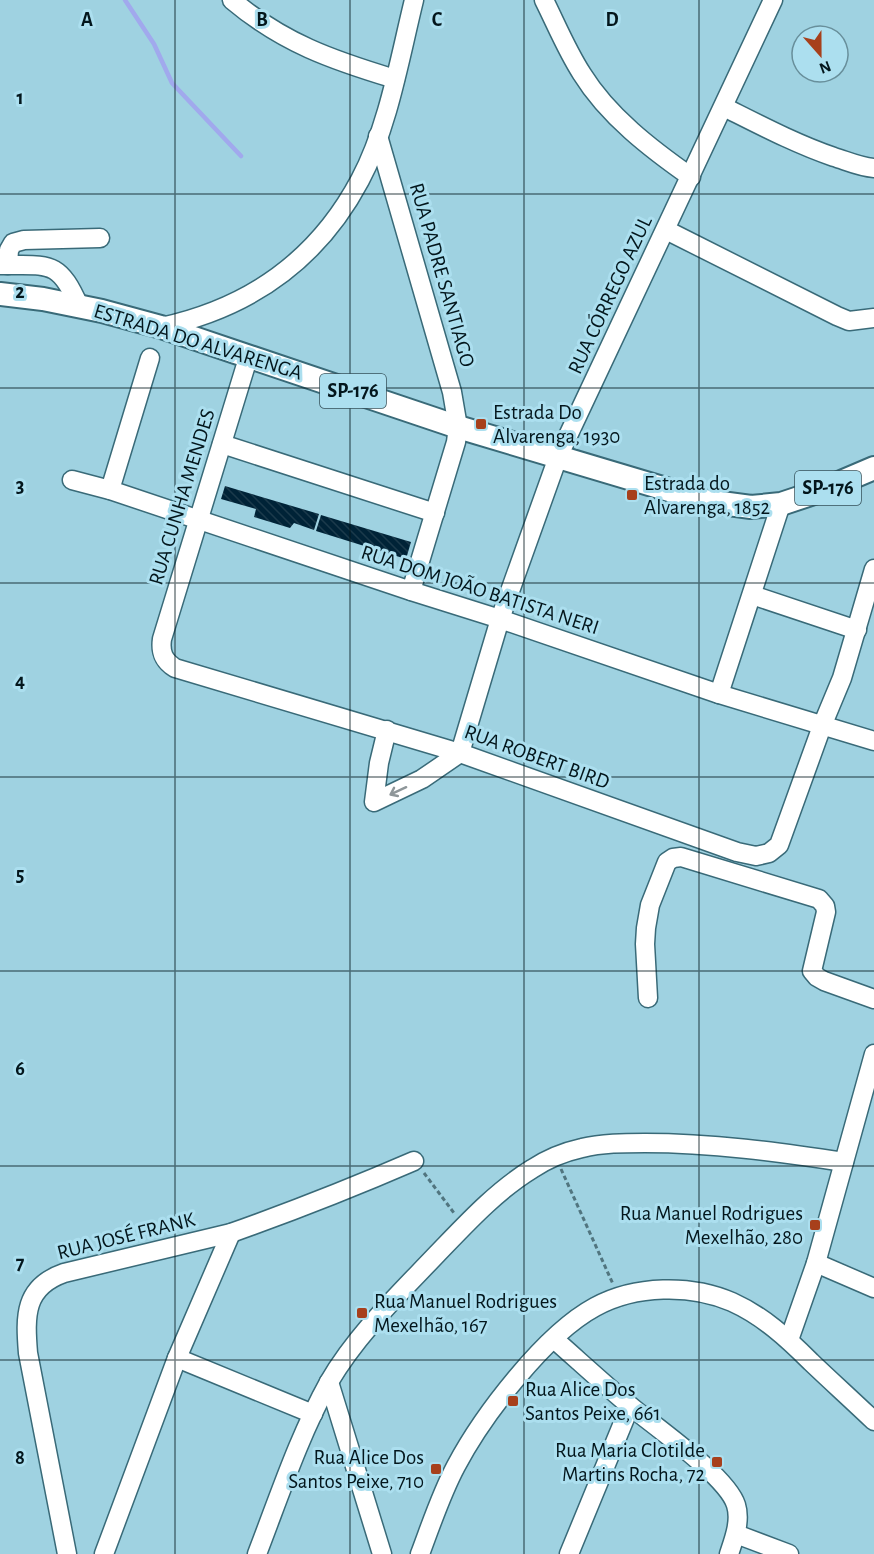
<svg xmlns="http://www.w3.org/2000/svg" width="874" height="1554" font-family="'Alegreya Sans',sans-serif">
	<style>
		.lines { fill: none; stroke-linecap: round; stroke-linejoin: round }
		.stream { stroke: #a1a9ed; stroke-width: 4.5 }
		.building { fill: url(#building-back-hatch) }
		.minor-casing { stroke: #396a78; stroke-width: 21 }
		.major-casing { stroke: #396a78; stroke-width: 26 }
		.path { stroke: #51757f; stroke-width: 3; stroke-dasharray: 4.5 3; stroke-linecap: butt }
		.minor { stroke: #fff; stroke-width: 18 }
		.major { stroke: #fff; stroke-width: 22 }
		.oneway { stroke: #8e9699 }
		.grid { fill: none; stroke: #03161c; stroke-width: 1.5; stroke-opacity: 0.55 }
		.poi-dot { fill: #a7401c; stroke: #acdfef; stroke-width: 2 }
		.labels { text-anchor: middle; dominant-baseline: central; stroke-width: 6; stroke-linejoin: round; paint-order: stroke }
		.shield { fill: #acdfef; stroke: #36525b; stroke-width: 1.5 }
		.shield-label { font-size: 20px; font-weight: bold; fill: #03161c }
		.street-label { font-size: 21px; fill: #03161c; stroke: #acdfef }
		.poi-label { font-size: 21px; fill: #03161c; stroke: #acdfef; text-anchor: start }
		.grid-label { font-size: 20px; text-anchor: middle; font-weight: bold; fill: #03161c; stroke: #acdfef; stroke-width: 6; stroke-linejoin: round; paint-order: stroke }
	</style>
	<defs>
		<pattern id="building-back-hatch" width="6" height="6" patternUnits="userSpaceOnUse" patternTransform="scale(1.5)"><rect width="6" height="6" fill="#002337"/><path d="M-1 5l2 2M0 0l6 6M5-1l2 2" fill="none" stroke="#1b3a4b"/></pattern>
	</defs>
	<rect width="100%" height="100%" fill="#9fd2e1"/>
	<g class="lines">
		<polyline class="stream" points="125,0 154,44 172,83 241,156"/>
	</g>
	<g class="building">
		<polygon points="225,486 319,514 314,530 294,523 290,528 254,517 256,509 221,499"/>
		<polygon points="321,515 411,542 406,559 316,531"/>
	</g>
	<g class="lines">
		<g class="minor-casing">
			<g id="minor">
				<path d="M232 0C283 43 332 60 395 79"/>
				<path d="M544 0C556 24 567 51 582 74 608 116 651 149 691 177"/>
				<path d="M724 107C760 125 796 144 834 157 847 161 860 167 874 168"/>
				<polyline points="378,136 452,392 458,427 456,442 411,591"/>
				<polyline points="666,230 837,316 849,321 874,318"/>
				<path d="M0 265C48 266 58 258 79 306"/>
				<polyline points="8,265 9,250 13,243 24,240 100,238"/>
				<path d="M161 327C249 308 317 261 360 180 388 128 400 57 414 0"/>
				<path d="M249 355 162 639C160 653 164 661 175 668L460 753 737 852 756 856 769 853 779 845 822 726 842 678 874 569"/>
				<polyline points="222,444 435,513"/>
				<polyline points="72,480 110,490 411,591 500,619 719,694 874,741"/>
				<polyline points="110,490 150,358"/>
				<polyline points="752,595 857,630"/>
				<polyline points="719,694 781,504"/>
				<polyline points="387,730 379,763 374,802 422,779 460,753 500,619 558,457 773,0"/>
				<polyline points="648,998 645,944 646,928 650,905 667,862 673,858 681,857 819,899 825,906 826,912 812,971 817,977 824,981 874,999"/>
				<polyline points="816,1263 874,1288"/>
				<path d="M554 1339C579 1361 604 1384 629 1405 654 1426 727 1476 736 1505 741 1521 734 1539 729 1554"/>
				<polyline points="789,1340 816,1263 874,1054"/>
				<polyline points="177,1358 313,1414"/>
				<polyline points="329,1382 382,1554"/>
				<polyline points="736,1534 789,1554"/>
				<path d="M67 1554 28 1353C25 1316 24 1287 64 1273L231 1233C293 1211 354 1187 414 1161"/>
				<polyline points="104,1554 177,1358 231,1233"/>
				<path d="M257 1554C279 1497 299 1436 329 1382 357 1334 399 1294 437 1254 466 1224 496 1191 532 1169 547 1159 564 1152 582 1148 602 1143 624 1143 645 1143 712 1143 778 1152 844 1162"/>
				<path d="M420 1554C431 1525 441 1494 456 1466 483 1415 545 1334 595 1307 635 1285 691 1284 732 1302 763 1316 787 1338 811 1362 832 1382 853 1401 874 1421"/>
				<polyline points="569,1554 630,1406"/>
			</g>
		</g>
		<g class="major-casing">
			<polyline id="major" points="0,294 43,299 102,311 161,327 458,427 706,501 751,507 781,504 820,491 874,468"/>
		</g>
		<g class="path">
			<polyline points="561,1169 613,1284"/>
			<polyline points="424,1173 454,1213"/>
		</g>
		<use href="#minor" class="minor"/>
		<use href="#major" class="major"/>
	</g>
	<defs><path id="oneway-shaft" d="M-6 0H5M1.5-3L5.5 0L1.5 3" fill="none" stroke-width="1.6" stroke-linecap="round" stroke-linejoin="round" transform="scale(1.5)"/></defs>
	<use class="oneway" href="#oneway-shaft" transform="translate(398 791) rotate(155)"/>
	<path class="grid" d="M175 0V1554M350 0V1554M524 0V1554M699 0V1554M0 194H874M0 388H874M0 583H874M0 777H874M0 971H874M0 1166H874M0 1360H874"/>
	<g class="poi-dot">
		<rect x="475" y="418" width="12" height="12" rx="3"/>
		<rect x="626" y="489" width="12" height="12" rx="3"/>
		<rect x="809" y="1219" width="12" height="12" rx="3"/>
		<rect x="356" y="1307" width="12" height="12" rx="3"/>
		<rect x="507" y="1395" width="12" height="12" rx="3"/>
		<rect x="711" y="1456" width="12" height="12" rx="3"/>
		<rect x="430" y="1463" width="12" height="12" rx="3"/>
	</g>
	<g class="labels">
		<g class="shield">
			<rect x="320" y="374" width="66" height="34" rx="4.5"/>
			<rect x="795" y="471" width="66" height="34" rx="4.5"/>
		</g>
		<g class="shield-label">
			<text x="353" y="391">SP-176</text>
			<text x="828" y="488">SP-176</text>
		</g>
		<g class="street-label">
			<text transform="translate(442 275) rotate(74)">RUA PADRE SANTIAGO</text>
			<text transform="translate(610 295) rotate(-65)">RUA CÓRREGO AZUL</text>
			<text transform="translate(198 342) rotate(17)">ESTRADA DO ALVARENGA</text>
			<text transform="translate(182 497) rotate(-73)">RUA CUNHA MENDES</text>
			<text transform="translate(480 590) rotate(18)">RUA DOM JOÃO BATISTA NERI</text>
			<text transform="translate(537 757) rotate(20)">RUA ROBERT BIRD</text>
			<text transform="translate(126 1236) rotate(-14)">RUA JOSÉ FRANK</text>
		</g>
		<g class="poi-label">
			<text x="493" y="412">Estrada Do<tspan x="493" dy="24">Alvarenga, 1930</tspan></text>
			<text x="644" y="483">Estrada do<tspan x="644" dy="24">Alvarenga, 1852</tspan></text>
			<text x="803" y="1213" text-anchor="end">Rua Manuel Rodrigues<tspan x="803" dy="24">Mexelhão, 280</tspan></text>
			<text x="374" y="1301">Rua Manuel Rodrigues<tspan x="374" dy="24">Mexelhão, 167</tspan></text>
			<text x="525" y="1389">Rua Alice Dos<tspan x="525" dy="24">Santos Peixe, 661</tspan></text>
			<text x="705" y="1450" text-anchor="end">Rua Maria Clotilde<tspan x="705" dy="24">Martins Rocha, 72</tspan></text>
			<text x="424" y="1457" text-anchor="end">Rua Alice Dos<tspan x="424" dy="24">Santos Peixe, 710</tspan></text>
		</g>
	</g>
	<g class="grid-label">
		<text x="87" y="26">A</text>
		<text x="262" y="26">B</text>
		<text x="437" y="26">C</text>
		<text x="612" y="26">D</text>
		<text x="20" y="104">1</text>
		<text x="20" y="298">2</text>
		<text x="20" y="492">3</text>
		<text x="20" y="687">4</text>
		<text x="20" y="881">5</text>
		<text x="20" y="1075">6</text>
		<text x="20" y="1269">7</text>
		<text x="20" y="1464">8</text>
	</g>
	<g transform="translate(820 54) rotate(159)"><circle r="28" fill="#acdfef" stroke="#688f9b" stroke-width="1.5"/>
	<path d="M0-4.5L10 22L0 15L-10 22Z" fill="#a7401c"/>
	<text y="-9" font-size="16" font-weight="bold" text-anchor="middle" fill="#03161c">N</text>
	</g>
</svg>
